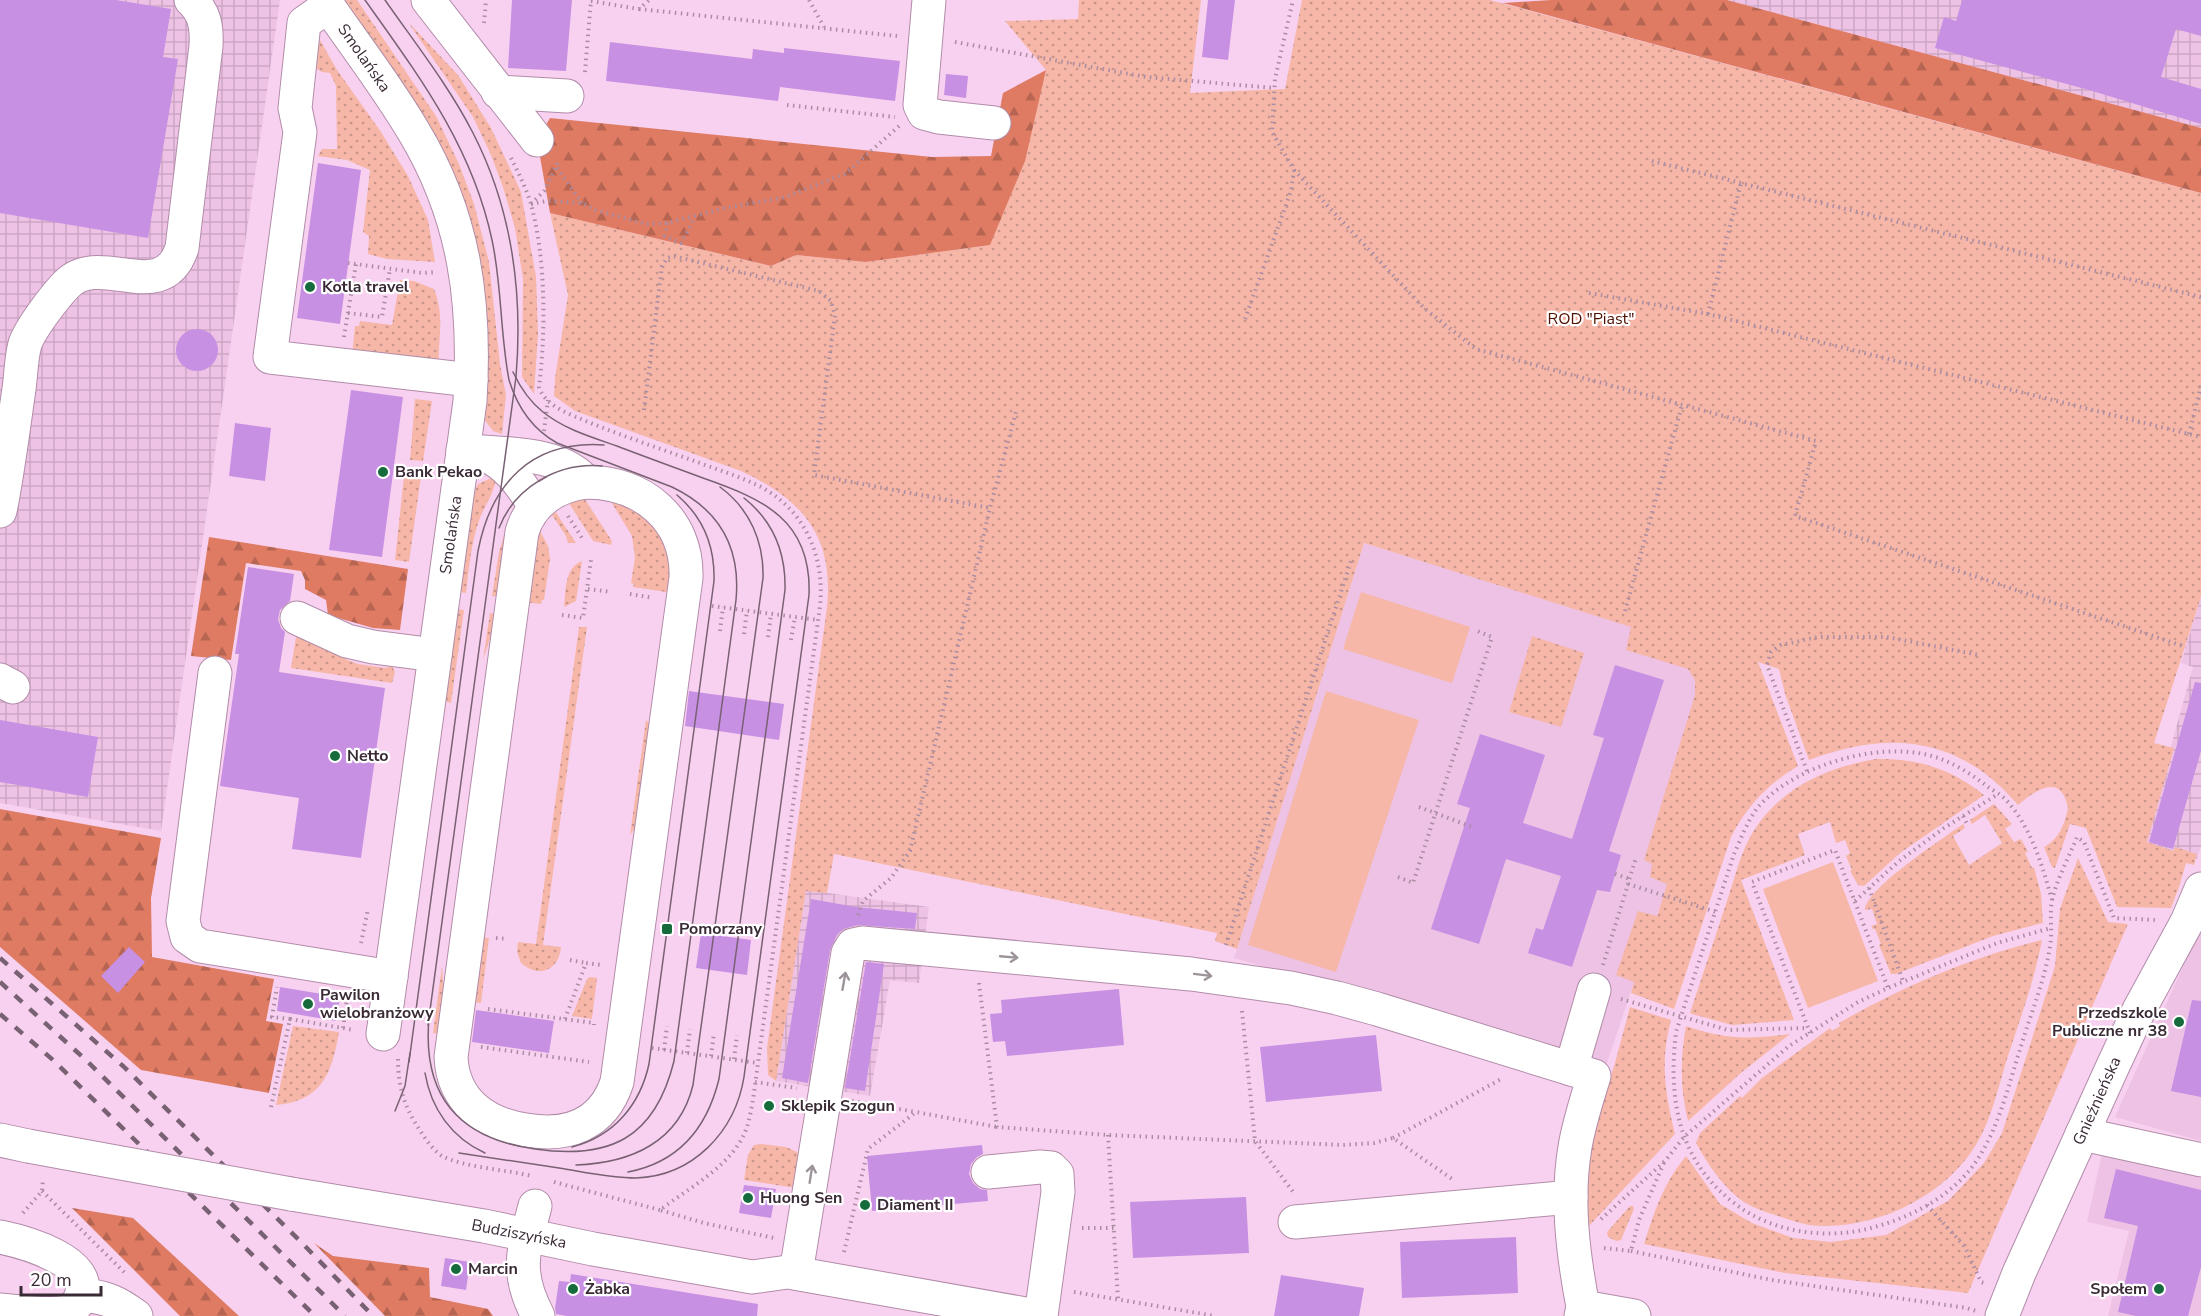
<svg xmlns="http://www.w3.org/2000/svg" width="2201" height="1316" font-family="'Nunito Sans',sans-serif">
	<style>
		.built { fill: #eec2e5 }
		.industrial { fill: url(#industrial-grid) }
		.green { fill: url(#green-dots) }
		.forest { fill: url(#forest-firs) }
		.pitch { fill: #f6b7a8 }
		.building { fill: #c790e3 }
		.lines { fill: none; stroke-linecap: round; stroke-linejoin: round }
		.minor-casing { stroke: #b18ca9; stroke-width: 35 }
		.path { stroke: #aa8ca3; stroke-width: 4; stroke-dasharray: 1.5 4.5; stroke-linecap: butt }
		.minor { stroke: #fff; stroke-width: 33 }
		.tram { stroke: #786173; stroke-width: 1.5 }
		.rail { stroke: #786173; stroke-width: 4.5; stroke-dasharray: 10 10; stroke-linecap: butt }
		.minor-bridge-casing { stroke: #b18ca9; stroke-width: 35; stroke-linecap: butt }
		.minor-bridge { stroke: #fff; stroke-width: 33 }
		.oneway { stroke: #9c949a }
		.poi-dot { fill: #166b3d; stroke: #fff; stroke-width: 2 }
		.labels { text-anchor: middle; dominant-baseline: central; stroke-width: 4.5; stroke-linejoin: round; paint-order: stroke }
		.street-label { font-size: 16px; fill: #392a36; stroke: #fff }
		.poi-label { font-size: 16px; font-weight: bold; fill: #392a36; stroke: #fff; text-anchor: start }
		.park-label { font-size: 16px; fill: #4f1003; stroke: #fff }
	</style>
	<defs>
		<pattern id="industrial-grid" width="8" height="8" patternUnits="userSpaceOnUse" patternTransform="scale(1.5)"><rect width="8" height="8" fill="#eec2e5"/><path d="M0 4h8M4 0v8" fill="none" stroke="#cda7c5"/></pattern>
		<pattern id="green-dots" width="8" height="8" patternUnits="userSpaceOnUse" patternTransform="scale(1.5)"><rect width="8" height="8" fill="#f6b7a8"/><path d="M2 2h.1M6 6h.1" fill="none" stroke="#c8958a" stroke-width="1.8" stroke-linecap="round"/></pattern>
		<pattern id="forest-firs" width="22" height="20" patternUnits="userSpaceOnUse" patternTransform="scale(1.5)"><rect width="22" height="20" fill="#df7b63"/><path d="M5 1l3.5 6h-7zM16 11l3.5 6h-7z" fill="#b66552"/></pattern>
	</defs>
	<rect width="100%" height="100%" fill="#f9d1f0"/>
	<g class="built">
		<polygon points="1364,543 1742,661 1606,1066 1234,958"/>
		<polygon points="2201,927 2201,1141 2115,1117"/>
		<polygon points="2102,1153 2201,1177 2201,1316 2108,1316 2129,1231 2087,1222"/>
	</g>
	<g class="industrial">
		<polygon points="0,0 280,0 161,831 0,803"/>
		<polygon points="1727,0 2201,0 2201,128"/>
		<polygon points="2201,597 2201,846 2197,859 2144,843 2193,667 2181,663"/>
		<polygon points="806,890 929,907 919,983 890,980 870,1096 776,1081"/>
	</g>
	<g class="green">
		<polygon points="343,0 357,0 436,116 459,164 474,204 489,262 500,364 506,395 502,434 493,431 484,419 486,330"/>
		<path d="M1079 0H1201L1190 93 1285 89 1302 0H1490L2201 193V597L2154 743 2174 748 2147 842 2173 851 2175 847 2197 854 2194 865 2186 863 2179 887 2171 908 2117 907 2086 828 2070 824 2055 868 2052 867 2044 847C2059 840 2065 823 2068 808 2061 771 2035 791 2018 805 1960 737 1890 729 1809 760L1785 694 1779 669 1758 662 1798 766C1768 784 1747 806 1731 837L1674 1009 1631 993 1634 982 1616 975 1638 911 1657 916 1667 884 1650 877 1652 864 1644 860 1695 695V680L1688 669 1626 650 1631 627 1364 543 1237 949 1215 941 1217 933 834 854 827 893 806 891 776 1081 768 1075 767 1048 827 607C834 536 803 500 741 471L575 411 554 396 555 378 568 295 550 213 771 266 796 255 866 262 989 245 1046 70 1005 21 1078 19Z"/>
		<polygon points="408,22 458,75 491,128 521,192 536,277 538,334 534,394 522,377 523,279 515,228 503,187 491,155 473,117"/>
		<polygon points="320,40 337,70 381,132 408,176 428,220 435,262 387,259 368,254 369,236 363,232 370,170 347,160 318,156 322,149 337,149 336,86 330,73 322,72 314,67 315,45"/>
		<path d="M400 280 414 281 434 289C445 316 438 338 439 365L352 355 355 326H359L360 321 392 325Z"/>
		<polygon points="415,399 432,401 423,461 410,460"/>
		<polygon points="404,476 421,476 409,562 395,560"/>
		<path d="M489 479H496C494 493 485 505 480 518 471 542 469 568 466 593L459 592 473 494 478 484Z"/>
		<polygon points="584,498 612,541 611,545 593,541 567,500"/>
		<polygon points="610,500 641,512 666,538 673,593 633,587 634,584 631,583 635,558 632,536"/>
		<polygon points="553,508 576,543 568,543 566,536 550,512"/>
		<polygon points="506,528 500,597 492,596 499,552"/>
		<polygon points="539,529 548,546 550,559 544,600 542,600 541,604 524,602"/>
		<path d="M582 561 576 601 564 607C566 591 564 568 582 561Z"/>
		<polygon points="456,609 464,610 451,703 444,701"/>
		<polygon points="490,613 498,614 483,660"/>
		<path d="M579 627H587L543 945 561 947C559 970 539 979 521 963L517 952 518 942 536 944Z"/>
		<polygon points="1532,636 1584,653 1561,727 1509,712"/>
		<polygon points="296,637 324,642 341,652 347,660 358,664 385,668 392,666 395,672 392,683 291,668"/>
		<polygon points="646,720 655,730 643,816 630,835"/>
		<path d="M1876 759C1917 758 1952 769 1984 795L1900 853 1864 886 1858 885 1850 871 1852 870 1846 856 1850 853 1845 840 1836 843 1830 822 1798 834 1805 855 1741 880 1794 1020 1732 1025 1692 1014 1690 1013C1702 977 1714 940 1726 904 1733 884 1738 862 1747 843 1772 792 1822 768 1876 759Z"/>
		<path d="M1994 804 2012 824 2005 829 2014 842 2021 839 2028 852 2025 853 2032 868 2034 867 2041 894 2043 923 1993 936 1896 974H1891L1879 945 1881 944 1875 929H1873L1871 926 1877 924 1872 909 1865 910C1866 888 1944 838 1963 824L1965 828 1953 836 1969 865 2002 843 1985 815 1972 824 1970 820Z"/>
		<path d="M2078 858 2108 922 2128 924 1968 1293 1785 1273 1644 1244C1655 1210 1663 1184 1686 1156L1720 1204 1752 1223 1793 1238 1831 1242 1886 1235 1948 1201 1984 1163 2002 1133 2055 966 2060 909Z"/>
		<polygon points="479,937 489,938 481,1003 471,1002"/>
		<path d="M2042 940C2034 982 2019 1022 2006 1062 1998 1089 1991 1119 1977 1143 1945 1198 1871 1232 1809 1225 1799 1223 1788 1219 1778 1216 1766 1212 1752 1208 1741 1200 1722 1186 1707 1163 1696 1143L1700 1133 1740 1096 1742 1098 1762 1078 1830 1028 1832 1031 1840 1026 1839 1023C1902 987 1971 957 2042 940Z"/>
		<polygon points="442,966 445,1014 442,1034 433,1033"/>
		<polygon points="590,977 597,978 592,1019 572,1016 587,979"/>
		<path d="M1630 1007 1671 1020C1660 1062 1665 1093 1675 1134L1588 1227 1579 1176 1615 1063Z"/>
		<path d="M293 1026 339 1032C332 1073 322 1101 276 1105Z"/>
		<path d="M1686 1026C1727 1040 1748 1039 1790 1034L1742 1072 1688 1121C1680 1089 1680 1059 1686 1026Z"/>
		<polygon points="761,1144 786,1147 797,1152 802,1163 796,1188 744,1180 748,1155 754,1145"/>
		<polygon points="1630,1206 1633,1206 1634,1209 1621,1240 1616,1241 1608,1237 1607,1232"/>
	</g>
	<g class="forest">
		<polygon points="1551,0 1727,0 2201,128 2201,193 1503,3"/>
		<polygon points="1046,70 1025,161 990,245 866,262 796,255 771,266 550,213 537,140 550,118 932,157 991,156 1003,93"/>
		<polygon points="209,537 408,569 400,630 373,628 328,615 326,600 305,589 305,580 301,571 246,563 231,660 191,656"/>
		<polygon points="0,809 161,838 151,898 152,957 274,979 266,1021 283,1024 269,1093 141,1070 0,947"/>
		<polygon points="72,1208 133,1218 239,1316 180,1316"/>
		<polygon points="314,1243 333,1256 429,1268 430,1297 488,1309 493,1316 385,1316"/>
	</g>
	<g class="pitch">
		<polygon points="1361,592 1470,627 1452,683 1343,649"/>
		<polygon points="1326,691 1419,720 1336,972 1248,945"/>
		<polygon points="1833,862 1878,981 1808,1008 1763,889"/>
	</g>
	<g class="building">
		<polygon points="0,0 116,0 171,9 163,57 178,59 148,238 0,213"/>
		<polygon points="512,0 572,0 566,71 508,68"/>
		<polygon points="1208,0 1235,0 1228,60 1202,57"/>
		<polygon points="1962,0 2201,0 2201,36 2176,29 2161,77 2201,89 2201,124 2089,90 1935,48 1944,17 1956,21"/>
		<polygon points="610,42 752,59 753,49 784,53 784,48 900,61 895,101 780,87 778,101 606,81"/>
		<polygon points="946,74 968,76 966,98 944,95"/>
		<polygon points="318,163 361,170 340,324 297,318"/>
		<circle cx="197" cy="350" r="21"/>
		<polygon points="351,390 403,397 382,557 329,550"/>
		<polygon points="235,423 271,428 265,481 229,476"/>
		<polygon points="248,567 294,574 290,601 280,610 278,619 281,628 285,632 279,672 385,688 361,858 292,849 299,798 220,786 239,654 235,654"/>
		<polygon points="1615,665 1664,680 1609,851 1621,855 1610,892 1597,890 1572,967 1528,953 1536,928 1543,930 1561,876 1506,859 1479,944 1431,929 1470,808 1457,804 1480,734 1545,755 1523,823 1572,839 1604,738 1593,735"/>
		<polygon points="2195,682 2201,683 2201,751 2173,849 2149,842"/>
		<polygon points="689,691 784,704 779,740 685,726"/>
		<polygon points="0,720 98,737 88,797 0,782"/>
		<polygon points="811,899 856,907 917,913 915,929 858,925 843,929 837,935 830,950 808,1083 782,1078"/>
		<polygon points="701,933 751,940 747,975 696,968"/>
		<polygon points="129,947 145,962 118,993 101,976"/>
		<polygon points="866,962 884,964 865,1091 845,1088"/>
		<polygon points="280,987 340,997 336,1021 277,1011"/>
		<polygon points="1119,989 1124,1045 1007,1056 1005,1041 993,1042 990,1014 1002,1013 1001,1000"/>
		<polygon points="2192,1000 2201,1001 2201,1097 2171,1091"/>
		<polygon points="476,1010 554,1021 549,1053 472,1042"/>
		<polygon points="1376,1035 1382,1091 1266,1102 1260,1047"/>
		<polygon points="982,1145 983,1154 977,1157 971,1164 969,1174 973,1183 980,1189 987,1190 988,1201 872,1211 867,1156"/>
		<polygon points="2116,1169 2201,1190 2201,1267 2188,1316 2136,1316 2118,1312 2138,1226 2104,1218"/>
		<polygon points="744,1185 776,1189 771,1218 739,1213"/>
		<polygon points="1246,1197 1249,1253 1133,1258 1130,1202"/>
		<polygon points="1516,1237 1518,1293 1402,1298 1400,1242"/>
		<polygon points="445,1258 470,1262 466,1290 441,1286"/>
		<polygon points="571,1274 758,1304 757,1316 567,1316 556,1314 555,1308 559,1281 570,1282"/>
		<polygon points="1281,1275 1364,1288 1359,1316 1274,1316"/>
	</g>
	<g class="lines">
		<g class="minor-casing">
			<g id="minor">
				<path d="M324 0C354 44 387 86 414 132 465 217 476 303 470 401L383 1034"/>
				<polyline points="428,0 537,140"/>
				<polyline points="929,0 920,105 924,113 939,117 994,123"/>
				<polyline points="328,6 304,23 295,108 300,132 270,357 471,380"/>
				<polyline points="498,92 567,96"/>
				<path d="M463 450C501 455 559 450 586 482"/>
				<path d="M481 453C508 464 520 483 535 506"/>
				<path d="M586 482C643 482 688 520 686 578L617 1082C603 1125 567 1137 526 1130 485 1124 453 1101 451 1057L522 532C531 502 556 486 586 482Z"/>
				<path d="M0 511C8 472 13 430 19 389 21 375 21 358 25 344 30 329 55 296 67 284 101 250 162 308 182 248L206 46C207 27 205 13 191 0"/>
				<polyline points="297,618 347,641 373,647 435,655"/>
				<polyline points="215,673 183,921 187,937 200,946 391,977"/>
				<polyline points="0,680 13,687"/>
				<polyline points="1571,1069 1594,990"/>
				<polyline points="2082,1134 2201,1160"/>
				<polyline points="0,1140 28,1146"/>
				<polyline points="988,1172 1040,1167 1051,1168 1057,1174 1058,1192 1041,1316"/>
				<polyline points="291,1194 484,1226 593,1249 752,1277 788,1272 1037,1316"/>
				<path d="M535 1206C523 1252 515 1272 538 1316"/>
				<polyline points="1295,1222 1571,1197"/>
				<path d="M0 1237C24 1242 94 1261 81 1296 79 1303 72 1310 65 1312 49 1316 17 1311 0 1310"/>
				<path d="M796 1273 848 953 853 945 862 943 1191 974 1291 988 1337 998 1377 1009 1594 1076C1587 1099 1579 1123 1575 1147 1566 1200 1573 1254 1583 1307L1581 1316"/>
				<path d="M82 1295C106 1297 117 1302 136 1316"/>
				<polyline points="1583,1307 1634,1316"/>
				<polyline points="2002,1316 2019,1273 2112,1068 2139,1010 2187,922 2201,889"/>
			</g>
		</g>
		<g class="path">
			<polyline points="809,0 824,27"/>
			<polyline points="591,1 639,9 649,0"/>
			<polyline points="639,9 897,36"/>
			<polyline points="484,23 486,0"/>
			<polyline points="955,42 1146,77 1274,88"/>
			<polyline points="585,72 591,0"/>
			<polyline points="787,105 895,117"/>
			<path d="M511 158C518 172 525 186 530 201 546 255 546 331 539 387 544 404 566 413 581 419 619 435 659 448 697 462 719 470 741 477 761 487 806 511 825 558 820 606L758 1063C755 1084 753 1107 747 1127 734 1165 690 1187 660 1210L704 1223 774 1238"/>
			<polyline points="1652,161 2201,297"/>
			<polyline points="557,168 582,203"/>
			<polyline points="1294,170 1424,308 1476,349 1816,441 1795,516 2186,647"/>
			<polyline points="531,204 547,201 582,203 595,210 646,224 667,223 725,208 782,198 845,174 899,126"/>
			<polyline points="531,204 544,191 559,160"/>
			<polyline points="667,223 665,236 681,243 695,217"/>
			<polyline points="348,263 422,273 437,272"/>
			<polyline points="1589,293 1708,314 2201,437"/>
			<polyline points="348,313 382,317 390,269"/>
			<polyline points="1708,314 1741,183"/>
			<polyline points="1245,319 1291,191 1294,170 1272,132 1275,79 1293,0"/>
			<polyline points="344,337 356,264"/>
			<polyline points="644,410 662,266 667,258 673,256 819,291 831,301 835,315 814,475 990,508"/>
			<polyline points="544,431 548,400"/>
			<polyline points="2189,434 2201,386"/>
			<polyline points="568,516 584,541"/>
			<polyline points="588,589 611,592"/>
			<polyline points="630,594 653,598"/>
			<polyline points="712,606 818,620"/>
			<polyline points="1625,611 1682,405"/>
			<polyline points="562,615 583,618 591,560"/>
			<polyline points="720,631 723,607"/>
			<polyline points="744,634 747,610"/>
			<polyline points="768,637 771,614"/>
			<polyline points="791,640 795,617"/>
			<polyline points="1807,771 1767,665 1771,652 1781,645 1818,637 1887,637 1979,655"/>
			<polyline points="1419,807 1475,828"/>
			<polyline points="1963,816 1968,826"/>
			<polyline points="1615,874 1630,879"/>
			<polyline points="1398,877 1413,883 1492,637 1477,631"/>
			<polyline points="1628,884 1716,912"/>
			<polyline points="1869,888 1903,981"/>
			<path d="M2052 900C2042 865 2032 829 2007 801 2002 795 1994 791 1988 787 1974 776 1959 766 1941 759 1887 738 1798 763 1759 806 1748 819 1741 839 1734 854L1676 1032C1668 1099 1678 1160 1734 1203 1770 1231 1820 1239 1863 1230 1906 1220 1952 1198 1977 1160 1999 1127 2009 1084 2021 1046 2031 1013 2045 980 2050 946 2053 931 2049 915 2052 901 2055 883 2070 855 2077 837L2084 842 2114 918 2156 920"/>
			<polyline points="1855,901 1899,861 1944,828 1998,794"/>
			<polyline points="858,915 863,901 891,878 910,851 990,508 1017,408"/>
			<polyline points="496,938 508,939"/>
			<polyline points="361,943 368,909"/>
			<polyline points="1226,945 1352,558"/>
			<polyline points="570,960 586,963"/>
			<polyline points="1603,965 1636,858"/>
			<polyline points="979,983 997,1127 1108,1135 1343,1145 1374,1143 1393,1138 1452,1179"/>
			<polyline points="1621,999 1728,1030 1808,1028"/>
			<polyline points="488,1009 594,1023 594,1025"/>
			<polyline points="1242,1011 1255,1141 1294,1193"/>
			<polyline points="290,1019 354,1030"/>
			<polyline points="565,1019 586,963 602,965"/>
			<polyline points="343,1028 347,999"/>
			<polyline points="1810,1033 1752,882 1835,850 1888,988"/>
			<polyline points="481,1047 589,1062"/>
			<polyline points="652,1048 758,1063"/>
			<polyline points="664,1050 667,1026"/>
			<polyline points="687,1053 690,1029"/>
			<polyline points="711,1056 714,1033"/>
			<path d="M398 1059C398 1089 405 1108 421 1132 427 1141 433 1150 442 1156 463 1167 507 1170 532 1176"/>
			<polyline points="734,1059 737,1035"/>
			<polyline points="755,1082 797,1088"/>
			<polyline points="852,1101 916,1112"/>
			<polyline points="271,1107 290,1019 272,1017 277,987"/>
			<polyline points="1108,1135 1118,1299"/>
			<polyline points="1393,1138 1503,1078"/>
			<polyline points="554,1182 660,1210"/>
			<polyline points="42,1191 125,1273"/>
			<polyline points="1927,1205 1965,1247 1981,1282 1984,1283"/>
			<polyline points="23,1213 42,1191 43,1179"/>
			<polyline points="1601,1219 1665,1161 1684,1137 1789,1046 1858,1002 1888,988 1997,943 2051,928"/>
			<polyline points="1082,1228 1114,1228"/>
			<polyline points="1604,1248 1631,1251 1639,1220 1664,1163"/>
			<polyline points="1631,1251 1772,1280 1967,1308 1976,1311"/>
			<polyline points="844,1252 868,1149 916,1112 997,1127"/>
			<polyline points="1074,1292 1215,1316"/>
		</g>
		<use href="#minor" class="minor"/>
		<g class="tram">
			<path d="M365 0C419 76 472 146 492 240 502 286 500 333 509 380 517 406 532 429 557 443L672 487C720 510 741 547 736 600L674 1061C655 1138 610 1160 535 1149 458 1138 422 1096 429 1018"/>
			<path d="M385 0C415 43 449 86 473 133 512 209 523 293 516 377L428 1025"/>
			<path d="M499 528C515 487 558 462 602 466"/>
			<path d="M409 1062 478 551C491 484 531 440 604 445"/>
			<path d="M425 1073C431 1109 452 1138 485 1153"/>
			<polyline points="395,1111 405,1086 410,1053"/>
			<path d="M572 1147C614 1136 640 1105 649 1064L714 581C715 547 703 517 677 495"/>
			<path d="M459 1153C492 1158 525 1163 559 1168 584 1172 610 1178 636 1178 693 1176 735 1132 744 1077L809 595C812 520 763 499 703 478 674 467 645 457 617 446 591 437 564 429 543 412 529 401 520 387 513 372"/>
			<path d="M576 1165C630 1163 679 1143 693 1085L763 578C764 542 750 509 720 487"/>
			<path d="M628 1172C680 1162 707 1128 719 1079L785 590C786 553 773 521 744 498"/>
		</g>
		<g class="rail">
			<polyline points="0,958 123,1066 302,1243 373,1316"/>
			<polyline points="0,982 87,1061 345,1316"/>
			<polyline points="0,1014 53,1060 315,1316"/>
		</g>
		<g class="minor-bridge-casing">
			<polyline id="minor-bridge" points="28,1146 291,1194"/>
		</g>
		<use href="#minor-bridge" class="minor-bridge"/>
	</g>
	<defs><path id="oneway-shaft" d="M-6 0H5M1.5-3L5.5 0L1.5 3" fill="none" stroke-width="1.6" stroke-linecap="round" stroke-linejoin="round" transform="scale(1.5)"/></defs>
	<g class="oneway">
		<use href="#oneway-shaft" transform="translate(1009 957) rotate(5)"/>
		<use href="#oneway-shaft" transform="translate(1203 975) rotate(7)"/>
		<use href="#oneway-shaft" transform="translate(844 981) rotate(-80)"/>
		<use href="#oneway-shaft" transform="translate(811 1174) rotate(-81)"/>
	</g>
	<g class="poi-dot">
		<circle cx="310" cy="287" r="6"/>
		<circle cx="383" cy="472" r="6"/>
		<circle cx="335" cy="756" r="6"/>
		<rect x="661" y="923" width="12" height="12" rx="3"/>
		<circle cx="308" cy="1004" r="6"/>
		<circle cx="2179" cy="1022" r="6"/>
		<circle cx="769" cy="1106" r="6"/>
		<circle cx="748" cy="1198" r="6"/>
		<circle cx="865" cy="1205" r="6"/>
		<circle cx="456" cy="1269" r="6"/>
		<circle cx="573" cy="1289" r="6"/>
		<circle cx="2159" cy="1289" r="6"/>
	</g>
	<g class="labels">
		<g class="street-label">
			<text transform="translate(364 58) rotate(55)">Smolańska</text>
			<text transform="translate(451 535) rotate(-82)">Smolańska</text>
			<text transform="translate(2097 1101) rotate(-66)">Gnieźnieńska</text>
			<text transform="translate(519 1234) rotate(11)">Budziszyńska</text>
		</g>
		<g class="poi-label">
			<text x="322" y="287">Kotla travel</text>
			<text x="395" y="472">Bank Pekao</text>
			<text x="347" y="756">Netto</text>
			<text x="679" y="929">Pomorzany</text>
			<text x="320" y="995">Pawilon<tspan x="320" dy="18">wielobranżowy</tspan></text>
			<text x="2167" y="1013" text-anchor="end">Przedszkole<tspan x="2167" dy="18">Publiczne nr 38</tspan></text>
			<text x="781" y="1106">Sklepik Szogun</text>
			<text x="760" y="1198">Huong Sen</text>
			<text x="877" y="1205">Diament II</text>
			<text x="468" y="1269">Marcin</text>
			<text x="585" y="1289">Żabka</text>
			<text x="2147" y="1289" text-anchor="end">Społem</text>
		</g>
		<g class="park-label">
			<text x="1591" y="319">ROD "Piast"</text>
		</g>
	</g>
	<path d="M21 1286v9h80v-9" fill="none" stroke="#392a36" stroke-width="3"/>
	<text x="30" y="1286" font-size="18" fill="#392a36" stroke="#ffffff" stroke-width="4.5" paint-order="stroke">20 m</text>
</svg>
